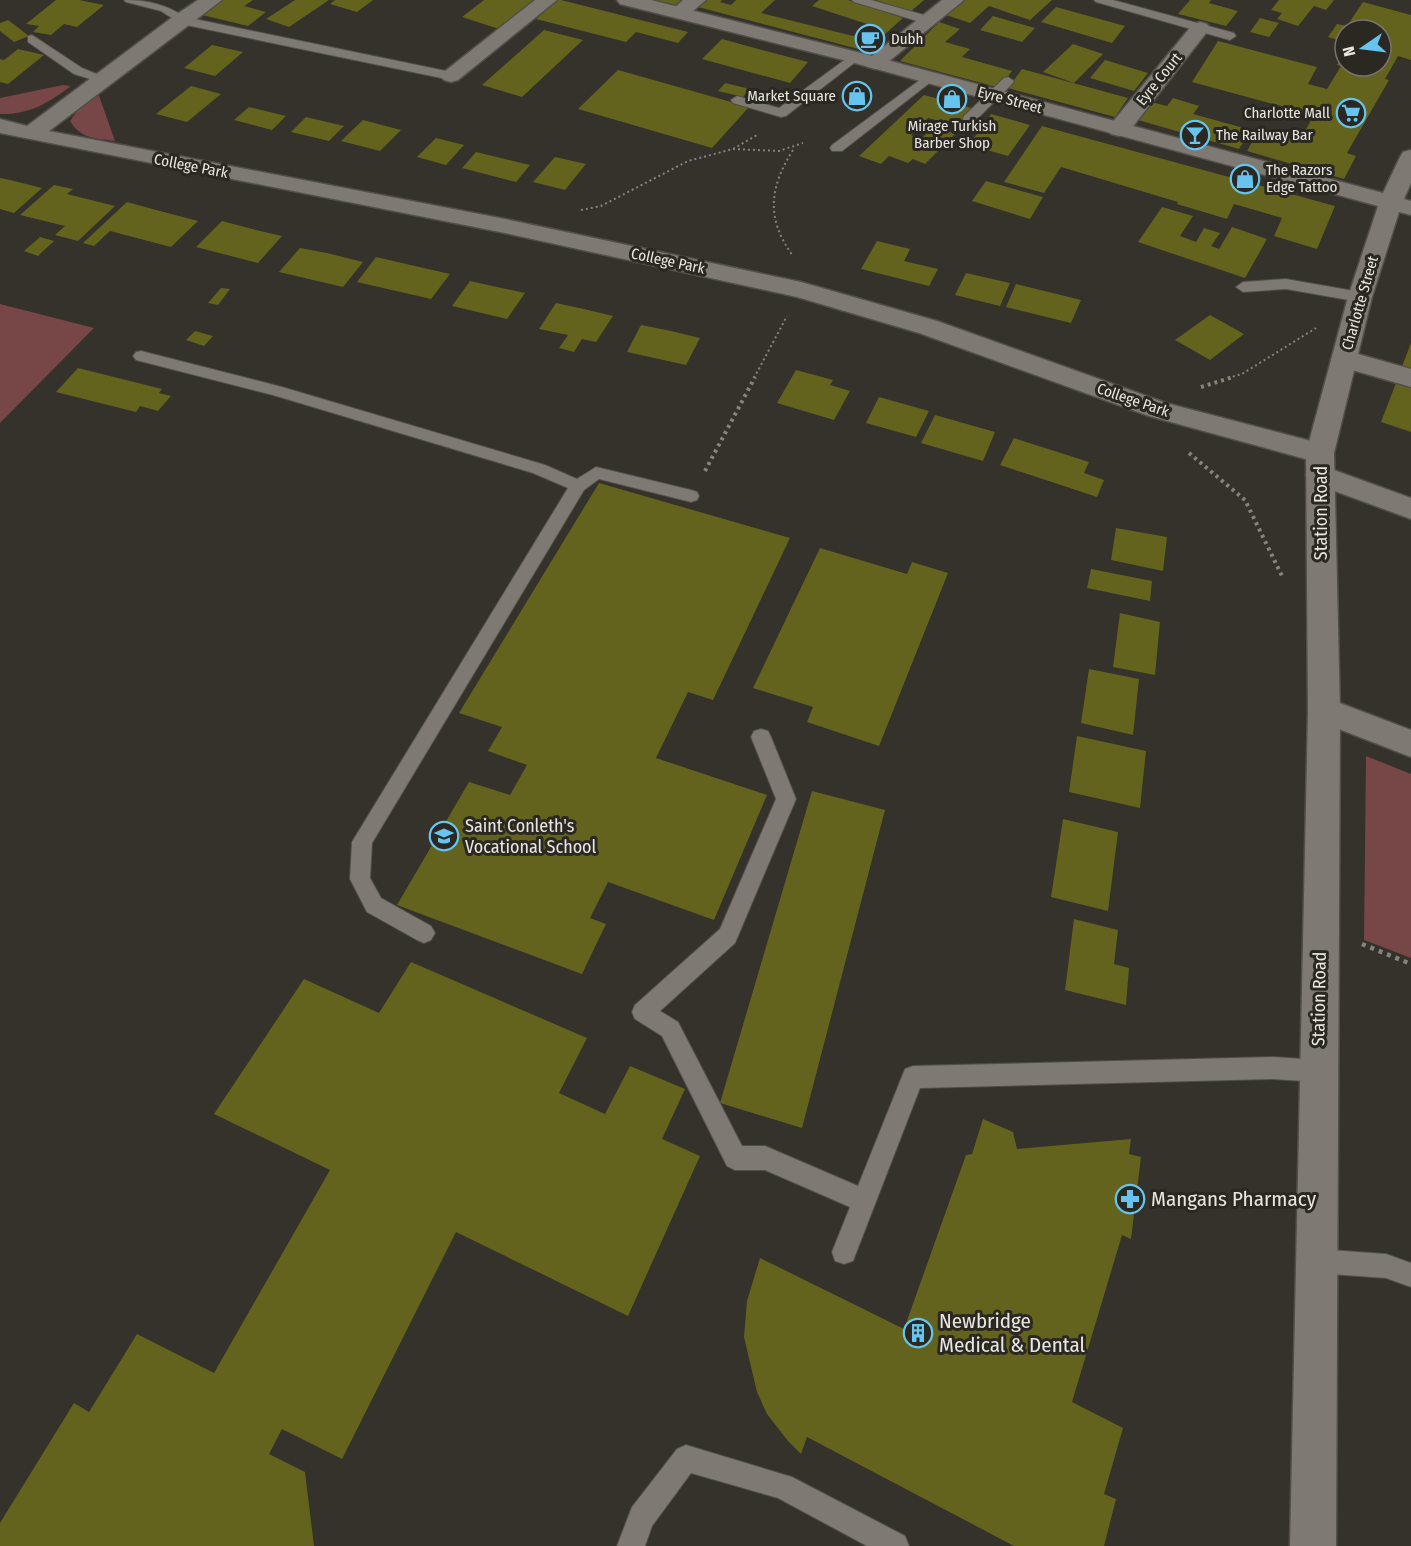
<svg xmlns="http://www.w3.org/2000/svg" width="1411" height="1546" font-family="'Fira Sans Condensed',sans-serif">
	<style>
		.green { fill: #774646 }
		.building { fill: #63631e }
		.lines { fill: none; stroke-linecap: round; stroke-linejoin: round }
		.lane-casing { stroke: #524e49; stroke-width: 2 }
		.street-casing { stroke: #524e49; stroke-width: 3 }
		.secondary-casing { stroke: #524e49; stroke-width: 3 }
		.path-far2 { stroke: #86827d; stroke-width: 2; stroke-dasharray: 2 3; stroke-linecap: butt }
		.path-far1 { stroke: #86827d; stroke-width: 4; stroke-dasharray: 3 4; stroke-linecap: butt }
		.path { stroke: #86827d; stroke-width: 4.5; stroke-dasharray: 4 5; stroke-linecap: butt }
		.lane { fill: #7e7972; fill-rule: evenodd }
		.street { fill: #7e7972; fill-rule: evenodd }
		.secondary { fill: #7e7972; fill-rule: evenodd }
		.labels { text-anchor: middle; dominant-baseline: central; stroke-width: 6; stroke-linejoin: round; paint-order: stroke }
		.far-poi-label { font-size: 15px; fill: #e9e6e2; stroke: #2b2721; text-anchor: start }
		.far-street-label { font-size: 15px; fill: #e9e6e2; stroke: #2b2721 }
		.street-label { font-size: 18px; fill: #e9e6e2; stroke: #2b2721 }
		.poi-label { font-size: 18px; fill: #e9e6e2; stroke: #2b2721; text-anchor: start }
		.near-poi-label { font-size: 21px; fill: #e9e6e2; stroke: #2b2721; text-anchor: start }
	</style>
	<rect width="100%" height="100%" fill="#35312b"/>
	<g class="green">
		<path d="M63 85 71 86C48 103 29 115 0 114V98Z"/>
		<path d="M98 93 115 141C95 138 81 139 70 121L79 108Z"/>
		<polygon points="0,304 94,328 0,423"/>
		<polygon points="1366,756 1411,774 1411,958 1364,940"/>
	</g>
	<g class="building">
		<polygon points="56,0 79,0 104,5 77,27 64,24 51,35 33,32 39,26 26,24"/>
		<polygon points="220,0 253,0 244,6 266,12 248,26 198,14"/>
		<polygon points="295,0 329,0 289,27 266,19"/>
		<polygon points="335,0 373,0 357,12 330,4"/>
		<polygon points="484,0 536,0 499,29 462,17"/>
		<polygon points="557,0 561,0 688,32 678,43 636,32 626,42 536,19"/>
		<polygon points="654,0 686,0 678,7"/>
		<polygon points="702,0 722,0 720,2 731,5 736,0 775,0 761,13 853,36 867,24 812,6 819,0 848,0 903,18 866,51 694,6"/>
		<polygon points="876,0 924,0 910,12"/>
		<polygon points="963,0 1052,0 1030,20 989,6 970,23 946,15"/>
		<polygon points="1190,0 1211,0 1209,3 1238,11 1226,26 1178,14"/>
		<polygon points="1279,0 1334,0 1326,10 1314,6 1298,26 1277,19 1282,13 1271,10"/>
		<polygon points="1363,2 1411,15 1411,60 1398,56 1385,79 1389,80 1347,153 1356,156 1344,179 1247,151 1259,130 1300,140 1314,115 1192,82 1218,41 1317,67 1308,84 1327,89 1341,66 1337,65 1345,53 1345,66 1381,66 1381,30 1345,30 1345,42 1328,37 1337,24 1347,26"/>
		<polygon points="1056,7 1125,26 1112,43 1041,22"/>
		<polygon points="993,16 1035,28 1022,42 980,30"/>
		<polygon points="1260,18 1279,23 1269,37 1250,32"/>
		<polygon points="8,20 29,36 14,42 0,31 0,23"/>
		<polygon points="939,22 960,29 945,42 970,49 962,57 1012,71 1000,88 900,61"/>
		<polygon points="544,30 583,40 522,97 482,85"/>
		<polygon points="722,39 762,50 808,62 790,83 702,59"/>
		<polygon points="1073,44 1103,54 1074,83 1043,72"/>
		<polygon points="212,45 243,52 215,76 184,68"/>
		<polygon points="18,49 44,55 8,84 0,82 0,59 4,60"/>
		<polygon points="1105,60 1148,73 1134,91 1090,78"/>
		<polygon points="1022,69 1128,98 1115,117 1008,88"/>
		<polygon points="618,70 749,107 712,148 578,109"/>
		<polygon points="725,83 750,89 743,97 718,91"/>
		<polygon points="191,86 221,94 187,122 156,114"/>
		<polygon points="754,89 778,96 771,104 747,98"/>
		<polygon points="924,95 975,109 962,127 928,118 911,135 921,139 934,126 955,134 925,164 913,159 908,163 889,156 881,164 859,156"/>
		<polygon points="1173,98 1199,106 1193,114 1251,130 1239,149 1138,120 1151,102 1167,106"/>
		<polygon points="249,107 286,116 272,130 234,120"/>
		<polygon points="991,114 1030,125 1008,156 969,145"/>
		<polygon points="306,117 344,126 329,141 291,132"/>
		<polygon points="363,120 401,130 380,151 341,141"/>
		<polygon points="1042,126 1196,168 1335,206 1317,249 1274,236 1282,218 1234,204 1227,219 1177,204 1178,202 1061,167 1044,193 1004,182"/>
		<polygon points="436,138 464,145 446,165 417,157"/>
		<polygon points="476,152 530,165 516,182 462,168"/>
		<polygon points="555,157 586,164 565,190 533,182"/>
		<polygon points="0,178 10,180 42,188 14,213 0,209"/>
		<polygon points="986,181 1043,197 1030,219 972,201"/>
		<polygon points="54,185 73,189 67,194 115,206 78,241 55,235 65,226 20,215"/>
		<polygon points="127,202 160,211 198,221 171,247 110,231 94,246 83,243"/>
		<polygon points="1162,207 1193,216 1180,236 1196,242 1204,228 1220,233 1211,246 1219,249 1232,227 1267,239 1245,278 1138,242"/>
		<polygon points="222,221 256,230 282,236 258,263 196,247"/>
		<polygon points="40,237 54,241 38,256 24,251"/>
		<polygon points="877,241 910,249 904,261 938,269 929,286 861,269"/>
		<polygon points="300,248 327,253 363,262 343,287 279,272"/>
		<polygon points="376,257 415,266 450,274 431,299 357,282"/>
		<polygon points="966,273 1010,283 1000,306 955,295"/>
		<polygon points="470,281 497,287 525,293 507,319 452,306"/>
		<polygon points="1016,284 1081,300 1071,323 1006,307"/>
		<polygon points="221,288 230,289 218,305 208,303"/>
		<polygon points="556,303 584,309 613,316 596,342 582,339 574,352 559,348 568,335 539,329"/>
		<polygon points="1210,315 1244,334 1210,360 1175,340"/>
		<polygon points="641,325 671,331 700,338 686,365 627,352"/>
		<polygon points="195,331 213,336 204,346 186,340"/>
		<polygon points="1411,343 1411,372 1401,369"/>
		<polygon points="78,368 162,389 159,393 171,396 158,411 140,406 136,412 56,392"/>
		<polygon points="796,370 833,380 830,385 850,391 834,420 777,403"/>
		<polygon points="1396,383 1411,388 1411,432 1381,422"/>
		<polygon points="879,397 929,411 916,437 866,423"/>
		<polygon points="935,415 995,432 983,461 921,443"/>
		<polygon points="1014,438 1089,462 1084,473 1104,480 1097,497 1000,465"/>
		<polygon points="599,483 790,538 713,700 688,692 656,758 767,795 714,920 608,882 590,918 606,924 582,974 397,905 469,782 510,795 527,765 488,751 502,727 459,713"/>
		<polygon points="1116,528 1167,537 1163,571 1111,560"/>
		<polygon points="820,548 907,574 912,562 948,573 879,746 807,722 813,707 753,688"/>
		<polygon points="1091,569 1152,581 1150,601 1087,588"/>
		<polygon points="1120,613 1160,622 1155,675 1113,667"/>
		<polygon points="1089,669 1139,679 1133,735 1081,723"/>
		<polygon points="1077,736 1146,751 1140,808 1069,792"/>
		<polygon points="812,791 885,810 802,1128 720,1103"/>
		<polygon points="1063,819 1118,832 1108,911 1051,897"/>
		<polygon points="1074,919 1118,930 1114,964 1129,968 1126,1005 1065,990"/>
		<polygon points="411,962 587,1038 559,1093 605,1114 630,1066 685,1089 662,1139 700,1156 628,1316 456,1232 342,1459 282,1429 269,1454 305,1472 314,1546 0,1546 0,1523 74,1403 89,1412 137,1334 214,1373 330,1170 214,1114 304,979 379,1013"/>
		<polygon points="983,1119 1013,1132 1017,1149 1131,1139 1129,1154 1141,1157 1131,1239 1122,1235 1072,1402 1123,1428 1104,1494 1116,1499 1104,1546 1014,1546 807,1437 801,1454 788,1441 767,1414 757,1392 744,1337 747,1301 760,1258 904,1329 966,1155 972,1154"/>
	</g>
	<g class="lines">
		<g class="lane-casing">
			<g id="lane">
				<path d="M124 0C148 0 165 4 185 17L451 72 457 76 451 80 181 24 161 11 126 2Z"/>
				<polygon points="852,0 871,0 931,17 933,20 927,24 854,2"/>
				<polygon points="1094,0 1113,0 1234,33 1236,36 1230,40 1226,39 1096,2"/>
				<polygon points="32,35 82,68 109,79 103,83 74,74 28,42 28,36"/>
				<polygon points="854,53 860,57 858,60 786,116 781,117 733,103 731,100 737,96 779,108"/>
				<polygon points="928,74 932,75 934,78 932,81 842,151 832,151 830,148 832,145"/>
				<polygon points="1008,77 1014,81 1012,84 974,122 964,122 963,119 964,116 1004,78"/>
				<polygon points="1286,279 1360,292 1367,297 1360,302 1286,289 1243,292 1236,287 1243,282"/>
				<polygon points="141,351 282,387 545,465 577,479 596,467 691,490 697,492 699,496 697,500 691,502 599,479 584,490 372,843 370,878 381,898 431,926 435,933 431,940 424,943 417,940 367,912 350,879 352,842 568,488 533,473 273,395 136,360 133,356 136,352"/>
				<polygon points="761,729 768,731 771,737 796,799 735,943 660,1011 678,1022 742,1146 765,1146 858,1186 905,1069 913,1066 1273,1057 1319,1060 1327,1063 1330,1071 1327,1079 1319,1082 1273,1079 920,1088 853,1261 844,1264 835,1261 832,1252 850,1207 765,1170 735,1170 727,1166 662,1036 635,1019 632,1012 635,1005 720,929 776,799 751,737 754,731"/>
				<polygon points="1316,1249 1386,1254 1411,1263 1411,1287 1386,1278 1316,1273 1307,1270 1304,1261 1307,1252"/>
				<polygon points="686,1445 792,1477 905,1536 909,1546 867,1546 778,1498 691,1473 652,1526 645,1546 617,1546 632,1507 677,1449"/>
			</g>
		</g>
		<g class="street-casing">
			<g id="street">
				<polygon points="198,0 222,0 49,131 505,219 801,282 937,321 1166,403 1330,446 1334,453 1330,460 1320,463 1149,416 919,333 797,297 505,233 0,133 0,119 27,126 174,16"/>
				<polygon points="535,0 557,0 458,80 451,82 444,80 440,76 444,72"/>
				<polygon points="683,0 706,0 687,16 673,16 670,12"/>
				<polygon points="942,0 964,0 882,67 875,69 868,67 865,63 868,59"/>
				<polygon points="1200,22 1207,24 1210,28 1127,134 1119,136 1111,134 1108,129 1111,124 1193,24"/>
				<polygon points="1344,350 1411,369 1411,387 1335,365 1331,359 1335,353"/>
				<polygon points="1320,465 1411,498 1411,519 1310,482 1306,475 1310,468"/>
				<polygon points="1324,697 1411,730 1411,757 1313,719 1308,710 1313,701"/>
			</g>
		</g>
		<g class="secondary-casing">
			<polygon id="secondary" points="617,0 651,0 861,53 1383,193 1400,157 1403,152 1411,150 1411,183 1404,199 1411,201 1411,215 1399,212 1372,297 1334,453 1340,710 1336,1546 1290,1546 1308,710 1306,453 1348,297 1378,206 847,61 620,4"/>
		</g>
		<g class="path-far2">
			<polyline points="733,149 779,151 803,143"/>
			<path d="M793 150C769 188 766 219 793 256"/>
			<polyline points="581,210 601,206 688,161 733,149 757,135"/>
			<polyline points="754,378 787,316"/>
			<polyline points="1228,378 1242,374 1316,328"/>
		</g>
		<g class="path-far1">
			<polyline points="1201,387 1233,377"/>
			<polyline points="1189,453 1245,500 1282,576"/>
			<polyline points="705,471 755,377"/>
		</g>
		<polyline class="path" points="1362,944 1411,964"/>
		<use href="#lane" class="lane"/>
		<use href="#street" class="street"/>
		<use href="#secondary" class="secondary"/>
	</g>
	<defs>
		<g id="cafe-ring" transform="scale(1.5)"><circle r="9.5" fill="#2b2721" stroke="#66c4ef" stroke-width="1.5"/><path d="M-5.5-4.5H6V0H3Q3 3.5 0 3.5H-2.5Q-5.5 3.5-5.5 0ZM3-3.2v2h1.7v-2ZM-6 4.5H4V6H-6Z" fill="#66c4ef"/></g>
		<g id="shop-ring" transform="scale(1.5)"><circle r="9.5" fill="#2b2721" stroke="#66c4ef" stroke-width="1.5"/><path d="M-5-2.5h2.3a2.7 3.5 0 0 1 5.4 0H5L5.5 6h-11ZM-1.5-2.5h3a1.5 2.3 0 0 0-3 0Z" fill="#66c4ef"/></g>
		<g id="supermarket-ring" transform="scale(1.5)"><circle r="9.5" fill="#2b2721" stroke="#66c4ef" stroke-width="1.5"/><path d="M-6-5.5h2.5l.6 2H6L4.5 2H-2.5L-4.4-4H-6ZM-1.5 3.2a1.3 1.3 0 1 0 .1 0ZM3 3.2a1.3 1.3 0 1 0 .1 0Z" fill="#66c4ef"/></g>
		<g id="bar-ring" transform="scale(1.5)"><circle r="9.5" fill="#2b2721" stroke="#66c4ef" stroke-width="1.5"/><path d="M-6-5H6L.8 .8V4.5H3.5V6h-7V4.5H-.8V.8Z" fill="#66c4ef"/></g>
		<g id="school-ring" transform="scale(1.5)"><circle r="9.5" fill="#2b2721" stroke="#66c4ef" stroke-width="1.5"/><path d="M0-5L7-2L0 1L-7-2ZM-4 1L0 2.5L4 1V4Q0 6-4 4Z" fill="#66c4ef"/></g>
		<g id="pharmacy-ring" transform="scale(1.5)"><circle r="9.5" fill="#2b2721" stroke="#66c4ef" stroke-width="1.5"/><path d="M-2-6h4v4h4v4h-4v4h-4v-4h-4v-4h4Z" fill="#66c4ef"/></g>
		<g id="building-ring" transform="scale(1.5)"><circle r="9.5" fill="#2b2721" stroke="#66c4ef" stroke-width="1.5"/><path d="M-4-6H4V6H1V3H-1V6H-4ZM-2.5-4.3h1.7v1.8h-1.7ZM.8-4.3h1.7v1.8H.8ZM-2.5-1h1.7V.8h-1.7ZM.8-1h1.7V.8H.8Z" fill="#66c4ef"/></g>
	</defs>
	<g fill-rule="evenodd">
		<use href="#cafe-ring" x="870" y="39"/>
		<use href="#shop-ring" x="857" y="96"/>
		<use href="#shop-ring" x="952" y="99"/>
		<use href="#supermarket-ring" x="1351" y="113"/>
		<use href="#bar-ring" x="1195" y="135"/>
		<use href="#shop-ring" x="1245" y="179"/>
		<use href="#school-ring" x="444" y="836"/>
		<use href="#pharmacy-ring" x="1130" y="1199"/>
		<use href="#building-ring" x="918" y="1333"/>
	</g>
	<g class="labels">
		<g class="far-poi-label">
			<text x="891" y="39">Dubh</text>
			<text x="836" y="96" text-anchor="end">Market Square</text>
			<text x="1330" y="113" text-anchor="end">Charlotte Mall</text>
			<text x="952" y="126" text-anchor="middle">Mirage Turkish<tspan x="952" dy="17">Barber Shop</tspan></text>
			<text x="1216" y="135">The Railway Bar</text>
			<text x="1266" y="170">The Razors<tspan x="1266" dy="17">Edge Tattoo</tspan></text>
		</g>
		<g class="far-street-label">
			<text transform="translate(1159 79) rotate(-51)">Eyre Court</text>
			<text transform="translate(1010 100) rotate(15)">Eyre Street</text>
			<text transform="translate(191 166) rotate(11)">College Park</text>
			<text transform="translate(668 261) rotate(12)">College Park</text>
			<text transform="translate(1360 303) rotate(-74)">Charlotte Street</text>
			<text transform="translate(1133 400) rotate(19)">College Park</text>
		</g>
		<g class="street-label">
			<text transform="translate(1321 513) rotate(-90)">Station Road</text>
			<text transform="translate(1319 999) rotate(-89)">Station Road</text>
		</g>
		<g class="poi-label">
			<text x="465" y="826">Saint Conleth's<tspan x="465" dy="21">Vocational School</tspan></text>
		</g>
		<g class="near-poi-label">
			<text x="1151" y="1199">Mangans Pharmacy</text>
			<text x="939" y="1321">Newbridge<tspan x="939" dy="24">Medical &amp; Dental</tspan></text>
		</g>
	</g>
	<g transform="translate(1363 48) rotate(256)"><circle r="28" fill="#2b2721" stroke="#77736e" stroke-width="1.5"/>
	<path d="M0-4.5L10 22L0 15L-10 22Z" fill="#66c4ef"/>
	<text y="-9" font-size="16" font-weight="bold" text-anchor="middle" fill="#e9e6e2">N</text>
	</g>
</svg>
